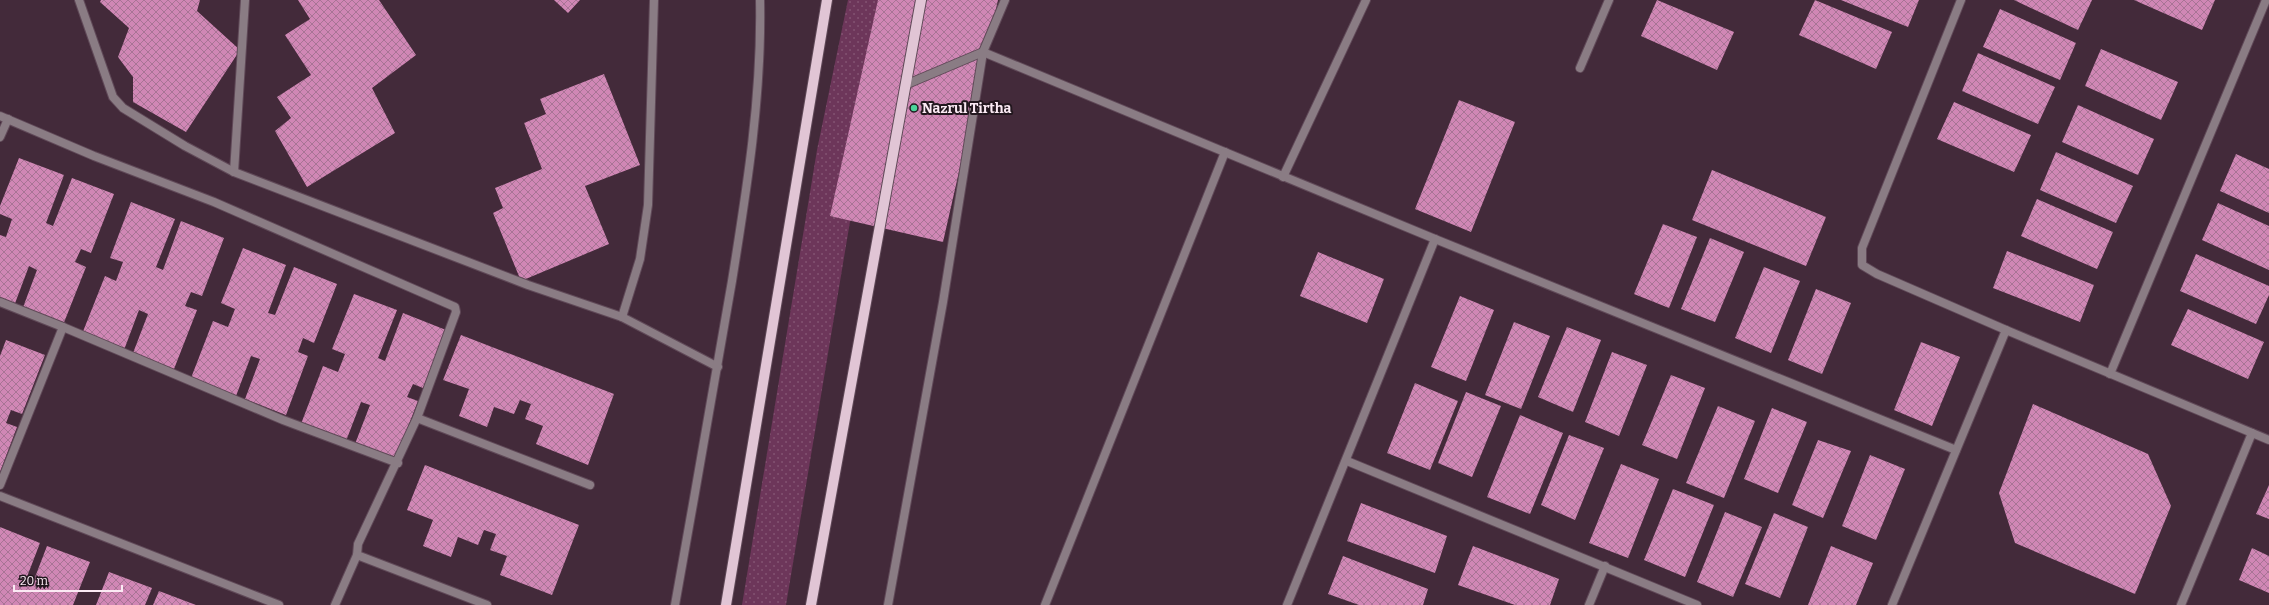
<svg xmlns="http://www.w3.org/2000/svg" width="2269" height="605" font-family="Bitter,serif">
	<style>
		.grass { fill: url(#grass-dots) }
		.building { fill: url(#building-cross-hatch) }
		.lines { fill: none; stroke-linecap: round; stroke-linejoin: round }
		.service-casing { stroke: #604958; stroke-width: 10 }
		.minor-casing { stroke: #604958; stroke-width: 10 }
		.tertiary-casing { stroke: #604958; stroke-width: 10 }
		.primary-casing { stroke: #604958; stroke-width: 12 }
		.service { stroke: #8a7c84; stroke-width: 8 }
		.minor { stroke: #8a7c84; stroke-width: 8 }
		.tertiary { stroke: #8a7c84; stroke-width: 8 }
		.primary { stroke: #e1c5d5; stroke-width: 10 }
		.poi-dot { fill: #4cd39a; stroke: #22171e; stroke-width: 1.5 }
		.labels { text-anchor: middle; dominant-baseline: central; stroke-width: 4; stroke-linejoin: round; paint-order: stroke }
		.poi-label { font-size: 14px; font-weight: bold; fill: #fbeaf4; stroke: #22171e; text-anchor: start }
	</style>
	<defs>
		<pattern id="grass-dots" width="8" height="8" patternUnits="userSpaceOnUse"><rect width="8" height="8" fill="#6d365a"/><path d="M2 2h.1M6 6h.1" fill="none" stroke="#835372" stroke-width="1.8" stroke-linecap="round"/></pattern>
		<pattern id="building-cross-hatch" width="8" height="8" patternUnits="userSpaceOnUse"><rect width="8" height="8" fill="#d087b5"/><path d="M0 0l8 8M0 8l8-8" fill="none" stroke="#a87495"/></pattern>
	</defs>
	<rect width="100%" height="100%" fill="#432a3a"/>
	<polygon class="grass" points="848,0 887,0 786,605 742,605 817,150"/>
	<g class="building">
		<polygon points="101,0 200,0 197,11 240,50 186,132 133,102 133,77 118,57 129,28 100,2"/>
		<polygon points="298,0 379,0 416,55 372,88 395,133 307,187 275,131 291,118 277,97 311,75 285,35 310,19"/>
		<polygon points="554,0 580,0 568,13"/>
		<polygon points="878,0 998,0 943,242 830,216"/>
		<polygon points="1657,0 1734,32 1717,70 1641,36"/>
		<polygon points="1815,0 1892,32 1876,69 1799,35"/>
		<polygon points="1841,0 1919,0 1908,27"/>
		<polygon points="2014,0 2092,0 2078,30"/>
		<polygon points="2134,0 2215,0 2202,30"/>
		<polygon points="2000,9 2076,43 2060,80 1983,47"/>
		<polygon points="2101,49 2178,82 2161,120 2085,86"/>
		<polygon points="1978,53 2055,87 2038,124 1962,91"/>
		<polygon points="604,74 640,165 585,186 609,244 521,281 493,213 503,208 495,188 542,169 524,123 546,114 540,99"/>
		<polygon points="1459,100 1515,122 1471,232 1415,209"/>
		<polygon points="1954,102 2031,135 2014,172 1937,139"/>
		<polygon points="2078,105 2154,139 2138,175 2062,142"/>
		<polygon points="2056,152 2133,186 2116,223 2040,190"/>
		<polygon points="2236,154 2269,169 2269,213 2220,191"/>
		<polygon points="19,158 64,175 46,223 53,226 72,178 114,194 91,253 81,249 75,262 86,267 63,325 22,310 37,270 29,266 14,306 0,301 0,235 6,237 12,219 0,214 0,206"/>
		<polygon points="1712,170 1826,217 1806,266 1692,220"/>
		<polygon points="2037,199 2113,232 2097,269 2021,236"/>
		<polygon points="131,202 175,219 156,267 163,270 181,221 224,238 202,296 191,292 185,306 197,310 174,369 133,353 148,314 139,310 124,350 82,334 105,276 116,281 123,262 110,258"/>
		<polygon points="2218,203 2269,226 2269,270 2202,240"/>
		<polygon points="1663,224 1697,237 1669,308 1634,294"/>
		<polygon points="1710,238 1744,252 1715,322 1681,309"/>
		<polygon points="243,248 286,265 268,313 275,315 294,267 337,284 314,343 303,338 298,352 308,356 286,415 245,399 260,359 251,356 236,396 191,378 213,321 228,327 235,309 221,303"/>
		<polygon points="2007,251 2094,285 2080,322 1993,288"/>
		<polygon points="1318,252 1384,279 1367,323 1300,296"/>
		<polygon points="2196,254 2269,286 2269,295 2256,324 2180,291"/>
		<polygon points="1764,267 1800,281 1771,353 1735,338"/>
		<polygon points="1816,289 1851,303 1822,374 1788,360"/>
		<polygon points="354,294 397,310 378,358 385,361 403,313 446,330 423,388 413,384 407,397 418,401 395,460 355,444 370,405 361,402 346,441 301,424 323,366 338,372 345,354 332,349"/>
		<polygon points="1460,296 1494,310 1466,381 1431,367"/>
		<polygon points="2188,309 2264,342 2248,379 2171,345"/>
		<polygon points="1514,322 1550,336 1521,409 1485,395"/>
		<polygon points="1567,327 1601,340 1573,412 1538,397"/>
		<polygon points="461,335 614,394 588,465 536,444 543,426 525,419 531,404 520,400 514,414 494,407 487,427 459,416 469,389 443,380"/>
		<polygon points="6,340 45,355 22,414 11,410 6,423 17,427 0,472 0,356"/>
		<polygon points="1921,342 1960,357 1932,426 1894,410"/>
		<polygon points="1612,352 1647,365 1619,436 1585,422"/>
		<polygon points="1671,375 1705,388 1677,459 1642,445"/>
		<polygon points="1415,383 1458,401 1430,470 1387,453"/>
		<polygon points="1466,392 1501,406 1472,477 1438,463"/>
		<polygon points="2033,404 2148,454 2171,506 2135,594 2015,543 1999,493"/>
		<polygon points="1718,406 1755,421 1724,498 1686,483"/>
		<polygon points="1772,408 1807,422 1778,493 1744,479"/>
		<polygon points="1520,415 1563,433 1530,514 1487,497"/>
		<polygon points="1569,435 1604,448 1575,520 1541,505"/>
		<polygon points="1818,440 1851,451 1823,518 1792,505"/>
		<polygon points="1870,455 1905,469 1876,540 1842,526"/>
		<polygon points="1621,464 1659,479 1628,558 1589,543"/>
		<polygon points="425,465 579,525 552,595 500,575 507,556 490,550 496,534 484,530 478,545 458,537 451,557 423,546 433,520 407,510"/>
		<polygon points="2269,485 2269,519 2256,514"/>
		<polygon points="1673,489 1714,505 1685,577 1644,560"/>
		<polygon points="1361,503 1447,536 1435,573 1347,541"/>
		<polygon points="1725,512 1762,527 1733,597 1697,582"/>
		<polygon points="1774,513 1808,527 1780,598 1745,584"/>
		<polygon points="0,527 40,543 25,582 32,585 47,546 90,562 73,605 0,605"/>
		<polygon points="1473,546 1559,579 1550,605 1515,605 1458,585"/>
		<polygon points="1831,546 1873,563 1856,605 1808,605"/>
		<polygon points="2252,548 2269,556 2269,593 2239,580"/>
		<polygon points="1343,556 1428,589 1423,605 1359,605 1328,594"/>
		<polygon points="109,572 152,588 145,605 96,605"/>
		<polygon points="159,591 196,605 153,605"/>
	</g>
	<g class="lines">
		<g class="service-casing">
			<g id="service">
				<polyline points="79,0 113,97 123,108 185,146 234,172 528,285 622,317 718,367"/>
				<polyline points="0,116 94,156 214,202 455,307 456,312 417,418 358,544 357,555 487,605"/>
				<polyline points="0,137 8,119"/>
				<polyline points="234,172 245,0"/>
				<polyline points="0,302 63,327 283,420 398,463"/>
				<polyline points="622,317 640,259 648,205 654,0"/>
				<polyline points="417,418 590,485"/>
				<polyline points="0,485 63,327"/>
				<polyline points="0,496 279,605"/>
				<polyline points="335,605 357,555"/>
			</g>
		</g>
		<g class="minor-casing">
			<g id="minor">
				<polyline points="1961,0 1862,248 1862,265 1877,274 2006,330"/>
				<polyline points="1580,68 1609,0"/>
				<polyline points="905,85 983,52 1435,239 1956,450"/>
				<polyline points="1283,177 1366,0"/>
				<polyline points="2110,374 2266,0"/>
				<polyline points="1347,461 1697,605"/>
				<polyline points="1045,605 1225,152"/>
				<polyline points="1287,605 1435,239"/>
				<polyline points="1589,605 1605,566"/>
				<polyline points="1892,605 2006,330 2269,440"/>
				<polyline points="2181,605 2252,433"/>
			</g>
		</g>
		<g class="tertiary-casing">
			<g id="tertiary">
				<path d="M675 605C694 497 714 389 732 281 747 188 762 95 760 0"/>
				<polyline points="888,605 943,302 983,52 1005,0"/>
			</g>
		</g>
		<g class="primary-casing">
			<g id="primary">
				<polyline points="726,605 827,0"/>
				<polyline points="811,605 921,0"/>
			</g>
		</g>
		<use href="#service" class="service"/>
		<use href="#minor" class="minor"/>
		<use href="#tertiary" class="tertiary"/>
		<use href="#primary" class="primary"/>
	</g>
	<circle class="poi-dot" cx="914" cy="108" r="4"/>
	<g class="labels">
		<g class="poi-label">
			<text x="922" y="108">Nazrul Tirtha</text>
		</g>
	</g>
	<path d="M14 585v6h108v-6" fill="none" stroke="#fbeaf4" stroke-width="2"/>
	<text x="20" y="585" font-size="12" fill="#fbeaf4" stroke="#22171e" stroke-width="3" paint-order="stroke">20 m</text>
</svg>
